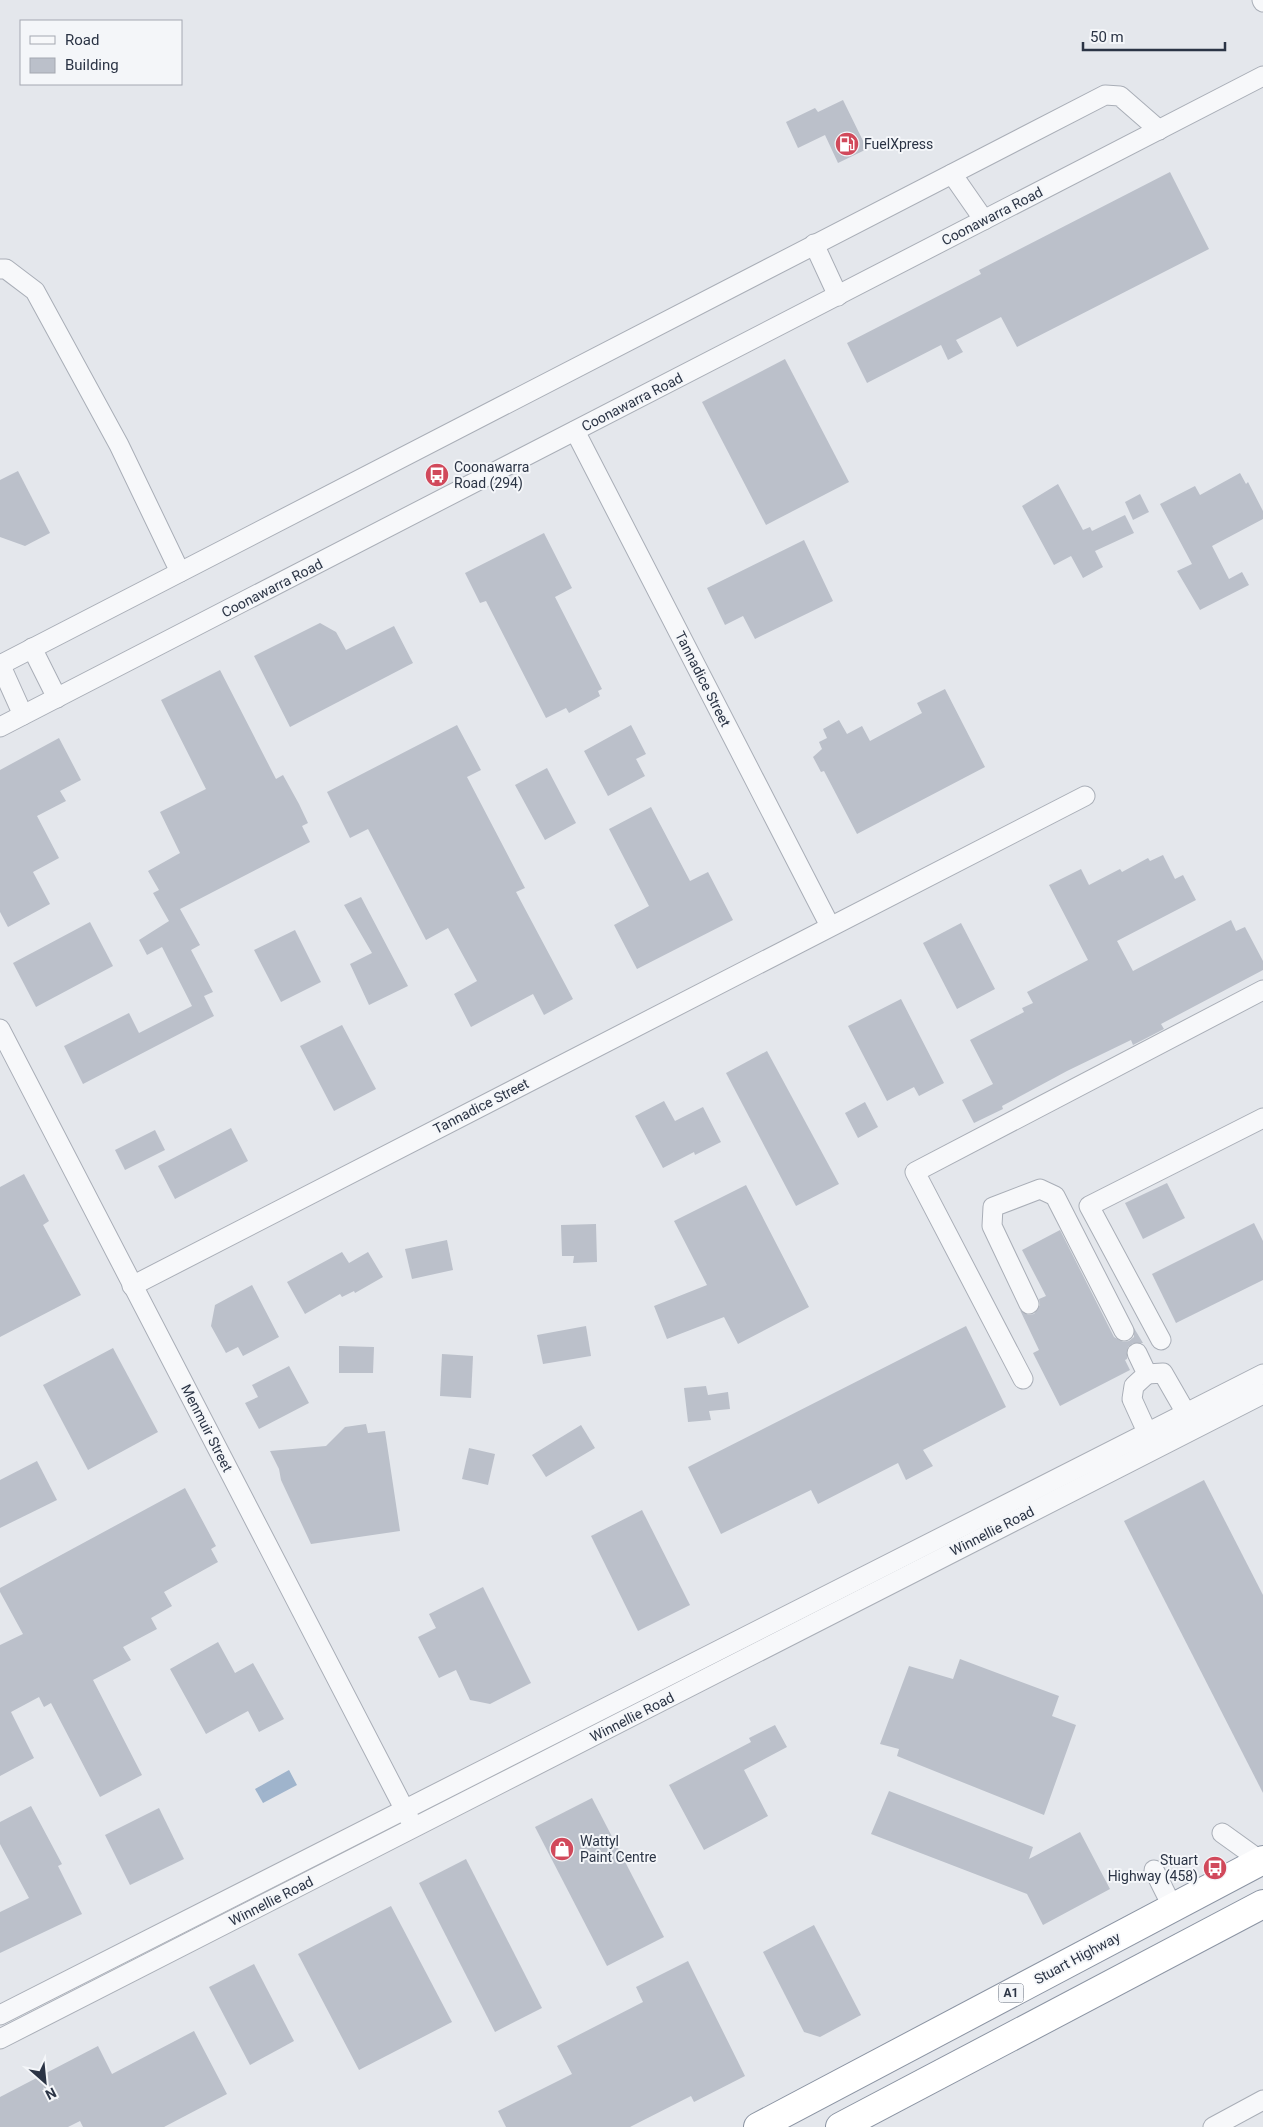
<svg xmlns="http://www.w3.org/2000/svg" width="1263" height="2127" font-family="Roboto,sans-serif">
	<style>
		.water { fill: #9fb4cc }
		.building { fill: #bbc0ca }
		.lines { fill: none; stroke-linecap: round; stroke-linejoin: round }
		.minor-casing { stroke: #a9aeb7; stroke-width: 21 }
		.highway-casing { stroke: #8b94a3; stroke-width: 30 }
		.minor { stroke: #f7f8fa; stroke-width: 19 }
		.highway { stroke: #fff; stroke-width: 28 }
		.labels { text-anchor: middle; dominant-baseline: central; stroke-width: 4; stroke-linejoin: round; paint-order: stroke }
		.shield { fill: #f4f6f9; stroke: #676e7b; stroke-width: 1 }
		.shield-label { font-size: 12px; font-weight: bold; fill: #2b3445 }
		.poi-label { font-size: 14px; fill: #2b3445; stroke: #f4f6f9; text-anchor: start }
		.street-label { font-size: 14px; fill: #2b3445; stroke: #f4f6f9 }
	</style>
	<rect width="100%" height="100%" fill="#e4e7ec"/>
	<polygon class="water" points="289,1770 297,1785 263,1803 255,1789"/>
	<g class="building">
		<polygon points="843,100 867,149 838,163 825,135 798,148 786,122 815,108 818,112"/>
		<polygon points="1170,172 1209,249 1017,347 1001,317 956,340 963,352 948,360 941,345 867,383 847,343 981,274 979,270"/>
		<polygon points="785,359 849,482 766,525 702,402"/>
		<polygon points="18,471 50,533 25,546 0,537 0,480"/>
		<polygon points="1240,473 1246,484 1248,482 1263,511 1263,519 1212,546 1229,579 1242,572 1249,585 1200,610 1177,571 1192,564 1160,504 1195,486 1200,495"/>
		<polygon points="1058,484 1083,530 1090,527 1092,531 1125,515 1134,533 1095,551 1103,567 1083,578 1071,556 1054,565 1022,506"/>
		<polygon points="1140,494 1149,512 1133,520 1125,502"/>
		<polygon points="544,533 572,588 555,597 602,689 598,691 600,696 569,713 566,708 546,718 486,601 480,603 465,573"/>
		<polygon points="804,540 833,601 755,639 743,616 725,625 707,588"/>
		<polygon points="320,623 336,632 346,650 394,626 413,663 290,727 254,656"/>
		<polygon points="220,670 276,779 283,775 299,804 308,823 302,826 310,842 180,909 200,945 191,950 213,992 204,996 214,1016 83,1084 64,1046 129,1013 139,1033 192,1006 162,947 147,955 139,940 169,921 153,893 159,890 148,871 180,853 160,812 206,789 161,700"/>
		<polygon points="945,689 985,767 857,834 824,771 821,772 813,757 822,749 819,742 827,738 823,729 839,720 847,734 862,726 870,741 922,713 917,703"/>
		<polygon points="457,725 481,770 467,777 525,888 516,892 573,999 544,1015 533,994 471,1027 454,994 477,981 448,928 426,940 368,829 350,838 327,792"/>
		<polygon points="631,725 646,754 636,759 645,776 608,796 584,751"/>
		<polygon points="59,738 81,780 60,791 66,801 37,816 59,858 33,872 50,904 8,927 0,912 0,770"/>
		<polygon points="547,768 576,823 545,840 515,785"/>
		<polygon points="651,807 690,881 708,872 733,920 637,969 614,925 649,906 609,829"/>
		<polygon points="1163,855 1175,879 1183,875 1196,900 1117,941 1133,971 1231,920 1236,931 1245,927 1263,961 1263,970 1161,1024 1164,1029 1133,1045 1131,1040 1067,1071 1002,1106 1003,1109 974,1123 962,1100 993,1084 970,1040 1024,1012 1022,1008 1033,1003 1027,992 1088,960 1049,885 1081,869 1089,885 1120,869 1122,872 1148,858 1150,861"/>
		<polygon points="361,897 408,986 369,1005 350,964 372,953 344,905"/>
		<polygon points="90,922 113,966 36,1007 13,963"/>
		<polygon points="961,923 995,989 957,1009 923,943"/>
		<polygon points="295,930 321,982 281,1002 254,950"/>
		<polygon points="901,999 944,1083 919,1096 914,1087 887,1101 848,1026"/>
		<polygon points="342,1025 376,1089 334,1111 300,1046"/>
		<polygon points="767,1051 839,1184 796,1206 726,1073"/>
		<polygon points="664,1101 675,1121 703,1107 721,1142 695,1155 694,1152 663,1168 635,1116"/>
		<polygon points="865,1102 878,1127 858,1138 845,1113"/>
		<polygon points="231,1128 248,1161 175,1199 158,1166"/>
		<polygon points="155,1130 165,1150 125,1170 115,1150"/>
		<polygon points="24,1174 49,1221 43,1225 81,1295 0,1337 0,1187"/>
		<polygon points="1167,1183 1185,1218 1143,1239 1125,1203"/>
		<polygon points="746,1185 809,1307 738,1344 724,1317 667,1339 654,1306 707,1285 674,1221"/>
		<polygon points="1254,1223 1263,1241 1263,1280 1176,1323 1152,1274"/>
		<polygon points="596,1224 597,1262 573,1263 574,1256 562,1256 561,1225"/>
		<polygon points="1060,1230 1114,1337 1123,1342 1129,1341 1134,1337 1134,1328 1143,1343 1133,1343 1128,1347 1127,1359 1125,1360 1130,1370 1060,1406 1033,1353 1039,1350 1020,1310 1028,1315 1034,1314 1040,1305 1039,1299 1046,1296 1022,1250"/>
		<polygon points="447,1240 453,1270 412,1279 405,1249"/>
		<polygon points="342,1252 349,1263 368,1252 383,1277 355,1293 354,1291 342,1297 340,1294 305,1314 287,1282"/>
		<polygon points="252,1285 279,1337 243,1356 238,1347 226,1353 211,1326 215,1305"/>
		<polygon points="586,1326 591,1356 543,1364 537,1335"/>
		<polygon points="966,1326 1006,1407 923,1450 933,1466 906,1480 898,1463 818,1504 811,1490 721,1534 688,1467"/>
		<polygon points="339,1346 374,1347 373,1373 339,1373"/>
		<polygon points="113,1348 158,1432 88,1470 43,1385"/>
		<polygon points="442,1354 473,1356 471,1398 440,1396"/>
		<polygon points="289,1366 309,1403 259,1429 245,1403 258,1397 252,1385"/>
		<polygon points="706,1386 708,1395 728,1392 730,1409 709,1411 711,1420 688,1422 684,1388"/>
		<polygon points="366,1424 368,1433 385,1431 400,1531 311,1544 281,1480 279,1469 270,1451 326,1446 345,1427"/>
		<polygon points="581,1425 595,1448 546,1477 532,1455"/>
		<polygon points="469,1448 495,1454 488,1485 462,1479"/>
		<polygon points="37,1461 57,1500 0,1528 0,1480"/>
		<polygon points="1204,1480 1263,1595 1263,1793 1124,1521"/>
		<polygon points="185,1488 216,1546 211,1549 218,1562 164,1592 172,1606 151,1618 157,1629 123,1647 131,1660 93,1680 142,1775 100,1797 51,1703 44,1707 39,1697 11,1712 34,1758 0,1776 0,1645 23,1634 0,1592 0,1588"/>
		<polygon points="642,1510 690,1605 638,1631 591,1536"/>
		<polygon points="483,1587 531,1683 490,1704 470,1700 456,1670 439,1678 418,1637 436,1628 429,1614"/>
		<polygon points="218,1642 235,1673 253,1663 284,1719 259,1732 248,1711 206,1734 170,1669"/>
		<polygon points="960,1659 1059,1696 1052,1716 1076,1725 1044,1815 897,1756 899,1749 880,1744 909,1666 953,1679"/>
		<polygon points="775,1725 787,1747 744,1770 768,1816 704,1850 669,1785 751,1742 749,1738"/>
		<polygon points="889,1791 1033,1847 1029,1859 1080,1832 1110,1889 1043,1925 1027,1894 871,1834"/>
		<polygon points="592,1798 664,1937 607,1966 535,1827"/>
		<polygon points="31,1806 62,1864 58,1866 82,1914 0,1953 0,1912 29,1898 0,1844 0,1822"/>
		<polygon points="159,1808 184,1859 130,1885 105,1835"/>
		<polygon points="466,1859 542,2008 495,2032 419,1883"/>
		<polygon points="391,1906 452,2022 359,2070 298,1954"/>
		<polygon points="814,1925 861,2015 820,2037 804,2032 763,1952"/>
		<polygon points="688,1961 745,2076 694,2102 691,2096 630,2127 506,2127 498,2111 572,2074 557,2046 643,2002 636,1987"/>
		<polygon points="254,1964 294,2041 250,2065 209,1987"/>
		<polygon points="194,2031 227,2094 164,2127 83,2127 80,2121 68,2127 0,2127 0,2097 98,2046 112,2074"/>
	</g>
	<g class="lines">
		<g class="minor-casing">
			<g id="minor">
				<polyline points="1262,0 1263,2"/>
				<polyline points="952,174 984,220"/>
				<polyline points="814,244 838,296"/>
				<polyline points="0,269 6,269 35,291 119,445 180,572"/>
				<polyline points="575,431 830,926"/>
				<polyline points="32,648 57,698"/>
				<polyline points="0,664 23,715"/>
				<polyline points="0,665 1105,95 1120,96 1159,130"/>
				<polyline points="0,727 1263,76"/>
				<polyline points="0,1029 410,1820"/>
				<polyline points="132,1286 1085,796"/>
				<polyline points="1029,1304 992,1226 993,1207 1040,1189 1055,1196 1124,1331"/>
				<polyline points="1161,1340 1089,1206 1263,1118"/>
				<polyline points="1137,1353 1147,1374 1134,1386 1132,1399 1147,1432"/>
				<polyline points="1147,1374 1163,1373 1186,1413"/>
				<polyline points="1023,1379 915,1172 1263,990"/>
				<polyline points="1222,1833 1261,1861"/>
				<polyline points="1154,1870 1173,1908"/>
				<polyline points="0,2015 1263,1374"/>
				<polyline points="0,2039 1263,1394"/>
				<polyline points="1213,2127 1263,2100"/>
			</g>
		</g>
		<g class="highway-casing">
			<g id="highway">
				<polyline points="758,2127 1263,1860"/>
				<polyline points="840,2127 1263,1904"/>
			</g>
		</g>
		<use href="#minor" class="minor"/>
		<use href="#highway" class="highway"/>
	</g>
	<defs>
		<g id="fuel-disc" transform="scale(1.25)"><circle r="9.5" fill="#d1495b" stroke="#f4f6f9"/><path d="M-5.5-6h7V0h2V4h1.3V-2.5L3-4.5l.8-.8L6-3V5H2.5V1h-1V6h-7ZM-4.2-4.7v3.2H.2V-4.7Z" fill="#fff"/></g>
		<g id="bus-disc" transform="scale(1.25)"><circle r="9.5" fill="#d1495b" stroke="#f4f6f9"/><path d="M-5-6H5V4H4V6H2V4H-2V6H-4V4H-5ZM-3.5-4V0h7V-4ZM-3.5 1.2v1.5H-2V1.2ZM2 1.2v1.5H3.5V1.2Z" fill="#fff"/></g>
		<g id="shop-disc" transform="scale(1.25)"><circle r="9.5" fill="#d1495b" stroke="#f4f6f9"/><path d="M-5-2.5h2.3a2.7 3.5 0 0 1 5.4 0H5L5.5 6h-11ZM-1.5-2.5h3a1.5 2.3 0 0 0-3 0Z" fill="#fff"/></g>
	</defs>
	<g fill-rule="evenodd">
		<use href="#fuel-disc" x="847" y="144"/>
		<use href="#bus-disc" x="437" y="475"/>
		<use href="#shop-disc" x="562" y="1849"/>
		<use href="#bus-disc" x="1215" y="1868"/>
	</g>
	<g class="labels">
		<rect class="shield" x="998.5" y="1983.5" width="25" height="19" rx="4"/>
		<g class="shield-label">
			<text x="1011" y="1993">A1</text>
		</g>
		<g class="poi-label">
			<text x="864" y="144">FuelXpress</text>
			<text x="454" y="467">Coonawarra<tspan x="454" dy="16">Road (294)</tspan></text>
			<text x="580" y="1841">Wattyl<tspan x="580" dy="16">Paint Centre</tspan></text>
			<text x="1198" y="1860" text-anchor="end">Stuart<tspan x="1198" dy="16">Highway (458)</tspan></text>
		</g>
		<g class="street-label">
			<text transform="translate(992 216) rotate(-27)">Coonawarra Road</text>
			<text transform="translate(632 402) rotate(-27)">Coonawarra Road</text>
			<text transform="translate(272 588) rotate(-27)">Coonawarra Road</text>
			<text transform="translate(703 679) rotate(63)">Tannadice Street</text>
			<text transform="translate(481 1106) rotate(-27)">Tannadice Street</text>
			<text transform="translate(207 1428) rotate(63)">Menmuir Street</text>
			<text transform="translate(992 1531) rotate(-27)">Winnellie Road</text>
			<text transform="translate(632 1717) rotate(-27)">Winnellie Road</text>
			<text transform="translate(271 1901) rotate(-27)">Winnellie Road</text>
			<text transform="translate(1077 1958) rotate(-28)">Stuart Highway</text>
		</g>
	</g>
	<rect x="20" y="20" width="162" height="65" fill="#f4f6f9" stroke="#a4a8b1"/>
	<rect x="30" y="36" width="25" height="8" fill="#f7f8fa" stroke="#a4a8b1"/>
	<text x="65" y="45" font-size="15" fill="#2b3445">Road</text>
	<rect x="30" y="58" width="25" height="15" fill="#bbc0ca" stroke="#a4a8b1"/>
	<text x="65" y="70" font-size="15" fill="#2b3445">Building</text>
	<g transform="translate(45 2082) rotate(153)" stroke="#f4f6f9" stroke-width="4" paint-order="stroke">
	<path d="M0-4L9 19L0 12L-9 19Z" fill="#2b3445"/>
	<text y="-8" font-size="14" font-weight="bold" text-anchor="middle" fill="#2b3445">N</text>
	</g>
	<path d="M1083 42v8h142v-8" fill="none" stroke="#2b3445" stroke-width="2.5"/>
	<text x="1090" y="42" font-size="15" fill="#2b3445" stroke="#f4f6f9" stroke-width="4" paint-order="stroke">50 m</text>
</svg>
